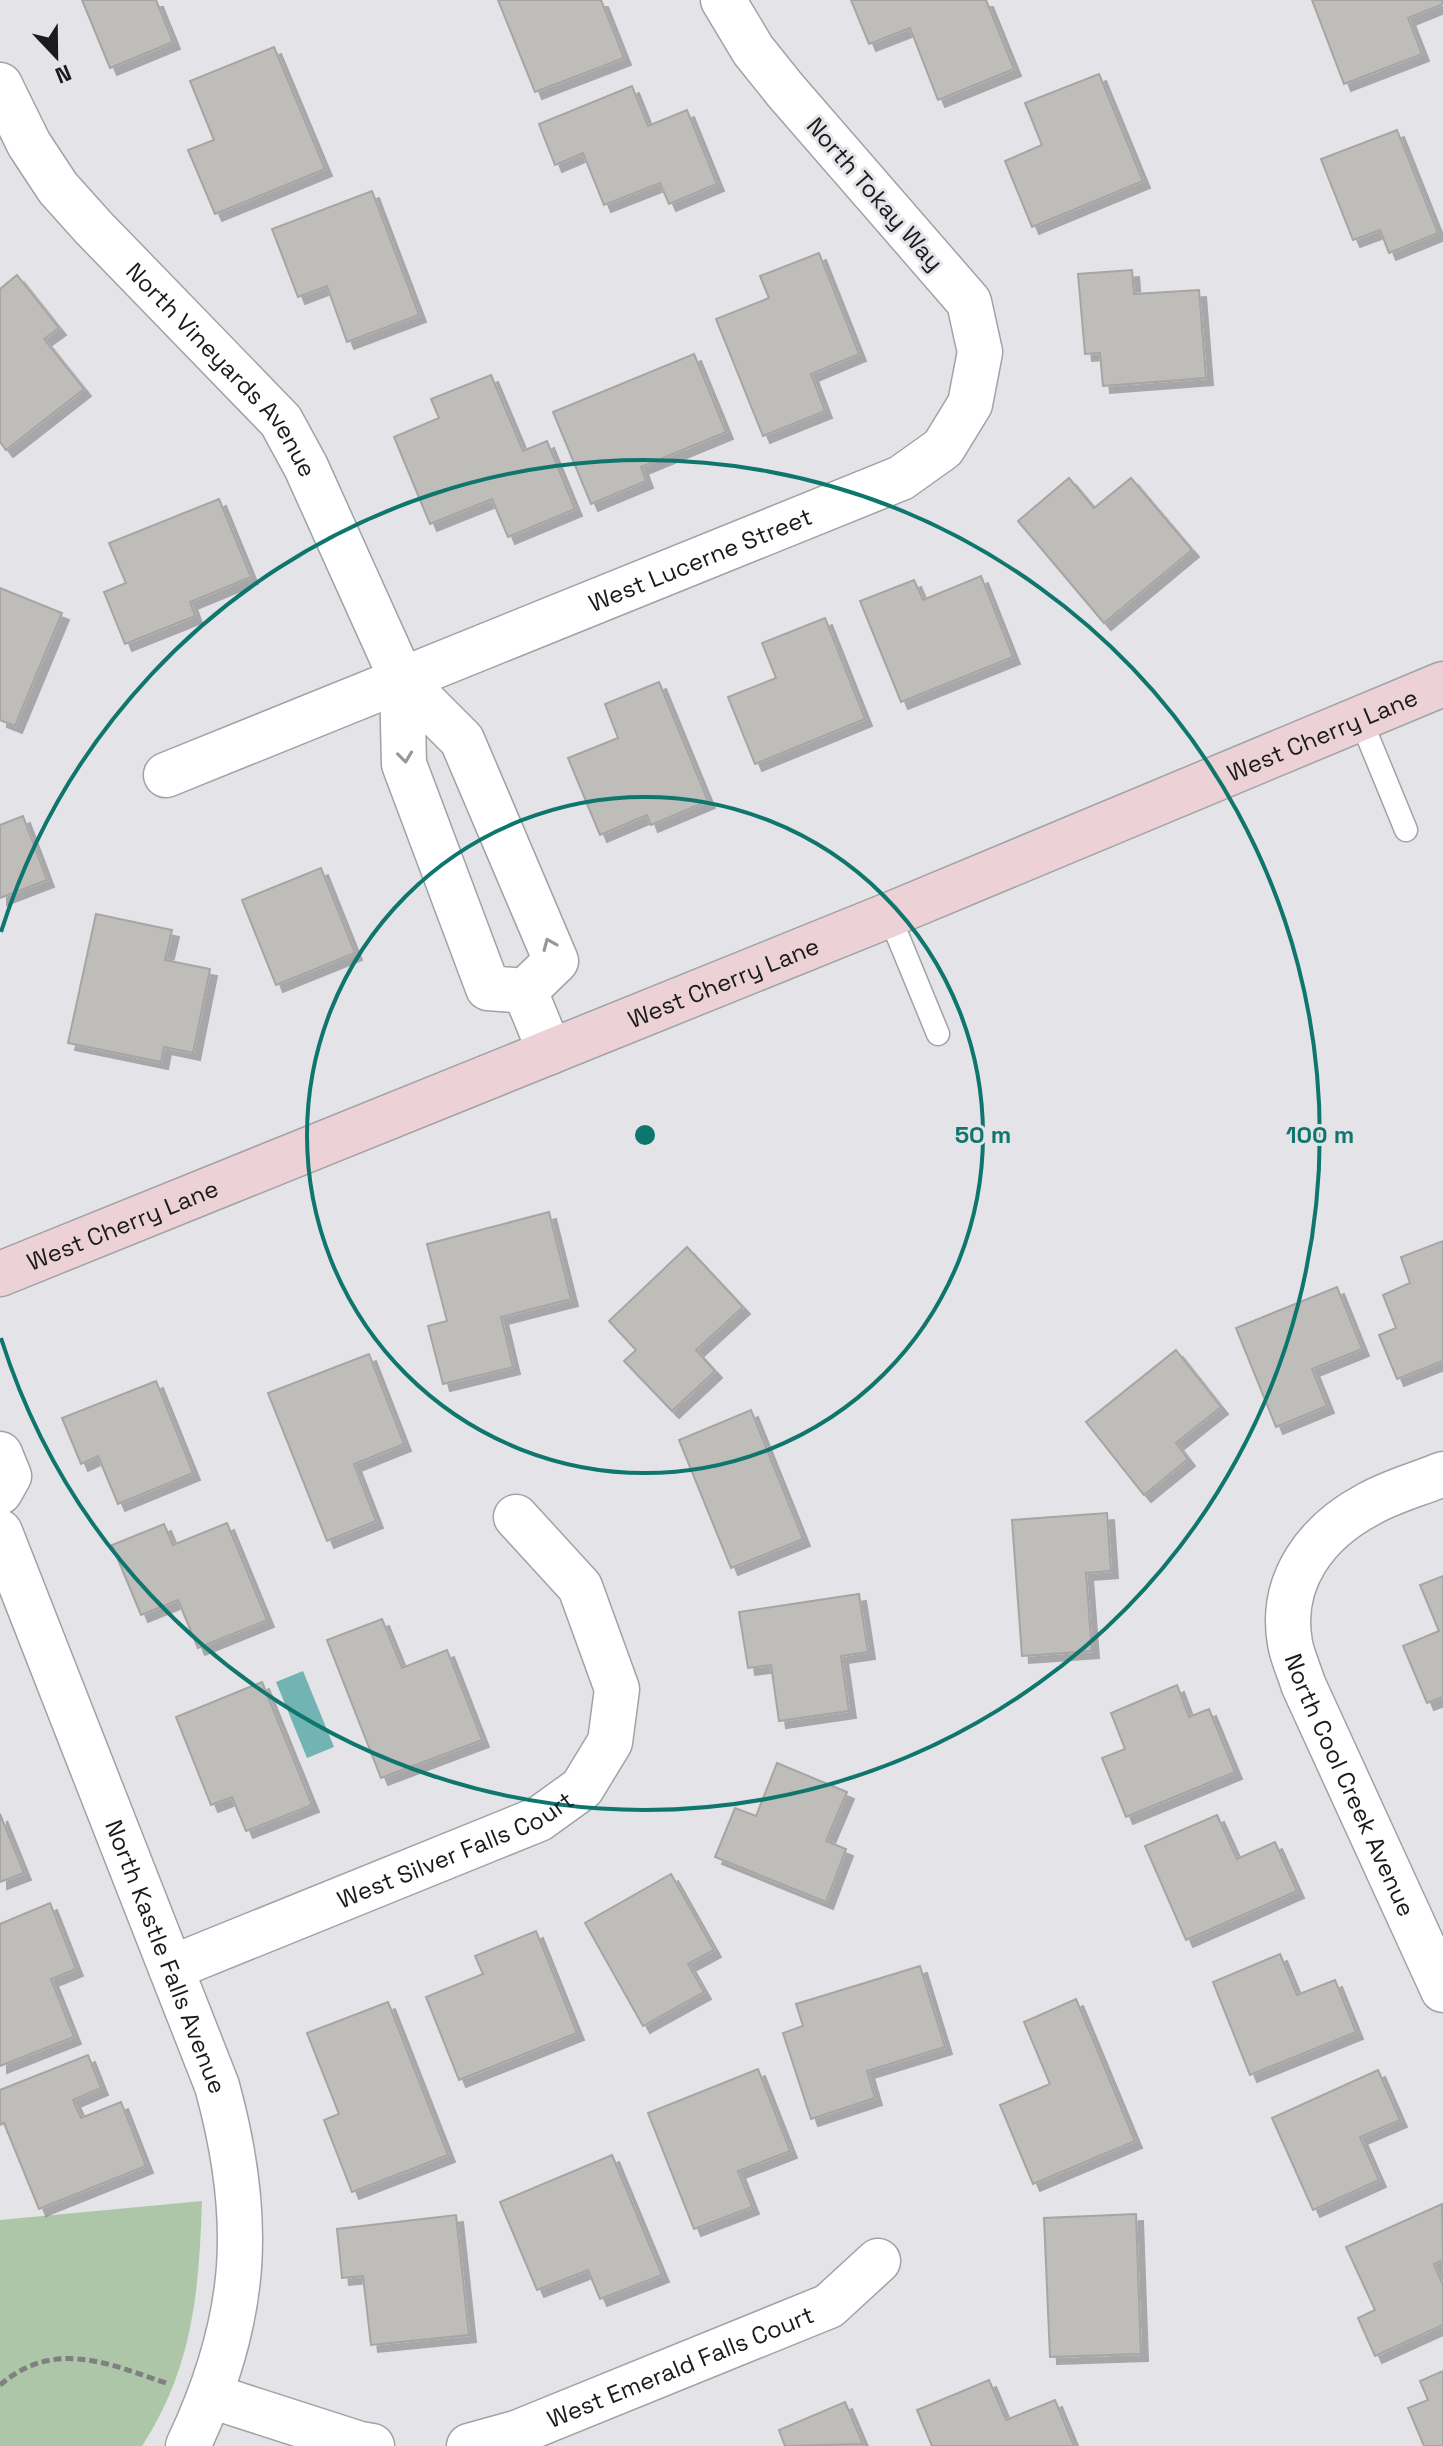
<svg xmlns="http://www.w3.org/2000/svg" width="1443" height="2446" font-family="'Space Grotesk',sans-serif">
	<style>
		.green { fill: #aec6a8 }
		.water { fill: #72b3b4 }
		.building { fill: #bfbdba; stroke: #a7a5a3; stroke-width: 2; filter: url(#shadow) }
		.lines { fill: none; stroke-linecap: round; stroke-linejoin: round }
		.service-casing { stroke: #a1a2a5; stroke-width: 25 }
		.minor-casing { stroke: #a1a2a5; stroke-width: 47 }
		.secondary-casing { stroke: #a1a2a5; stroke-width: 47 }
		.path { stroke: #808083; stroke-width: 5; stroke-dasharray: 8 4; stroke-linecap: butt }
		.service { stroke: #fff; stroke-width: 22 }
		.minor { stroke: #fff; stroke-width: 44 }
		.secondary { stroke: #ecd2d7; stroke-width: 44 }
		.oneway { stroke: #989899 }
		.ring { fill: none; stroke: #0f766e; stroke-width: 4 }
		.labels { text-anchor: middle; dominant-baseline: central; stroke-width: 6; stroke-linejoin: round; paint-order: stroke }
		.street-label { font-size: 24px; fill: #1b1b1c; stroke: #e4e4e8 }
		.centre { fill: #0f766e; stroke: #e4e4e8; stroke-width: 4 }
		.ring-label { font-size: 24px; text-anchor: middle; font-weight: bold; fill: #0f766e; stroke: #e4e4e8; stroke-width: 6; stroke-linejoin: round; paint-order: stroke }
	</style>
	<defs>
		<filter id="shadow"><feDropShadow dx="7" dy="7" stdDeviation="0" flood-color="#0004"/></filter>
	</defs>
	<rect width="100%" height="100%" fill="#e4e4e8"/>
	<path class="green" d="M202 2201C199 2292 193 2367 142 2446H0V2220Z"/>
	<polygon class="water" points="303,1671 334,1747 307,1758 276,1682"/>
	<g class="building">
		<polygon points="82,0 156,0 173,42 110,68"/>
		<polygon points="498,0 601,0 624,58 535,92"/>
		<polygon points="851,0 986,0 1014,69 938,100 910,28 869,44"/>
		<polygon points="1312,0 1442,0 1443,4 1408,18 1422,54 1344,84"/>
		<polygon points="274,47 325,169 215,214 188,150 214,140 190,81"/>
		<polygon points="1099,74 1143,181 1032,227 1005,161 1042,145 1025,103"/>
		<polygon points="632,86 648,126 687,110 717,184 669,204 660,183 604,205 583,153 555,165 539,124"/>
		<polygon points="1397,130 1438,233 1389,253 1380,230 1353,240 1321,159"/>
		<polygon points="372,191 419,315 347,342 327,286 298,297 272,229"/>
		<polygon points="819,253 859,354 811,374 825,411 763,436 716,319 769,298 760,276"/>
		<polygon points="1132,270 1134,294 1199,290 1206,378 1103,386 1100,353 1085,354 1078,274"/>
		<polygon points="17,275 59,328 44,339 84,389 6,450 0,442 0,289"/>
		<polygon points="694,354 726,432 641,467 646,481 591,504 553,412"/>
		<polygon points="491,375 523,451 547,441 575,509 508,537 492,499 430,524 394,437 439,418 431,399"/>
		<polygon points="1069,478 1094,508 1131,478 1192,550 1104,623 1018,521"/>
		<polygon points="219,499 251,577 190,602 195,616 125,644 104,592 126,583 109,543"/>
		<polygon points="981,576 1013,657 901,702 860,601 914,580 923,600"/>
		<polygon points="0,588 62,613 15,726 0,720"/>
		<polygon points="825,618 865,719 755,764 728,697 776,678 762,643"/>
		<polygon points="659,682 708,801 651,825 647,815 600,835 568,758 618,738 605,704"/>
		<polygon points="23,816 47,880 0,898 0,825"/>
		<polygon points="321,868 355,953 276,985 242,900"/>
		<polygon points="96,914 172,930 165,960 210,969 193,1053 164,1047 161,1062 68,1043"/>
		<polygon points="549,1212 571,1299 501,1317 513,1367 443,1384 428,1326 447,1321 427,1244"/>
		<polygon points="1443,1241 1443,1361 1397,1379 1379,1335 1396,1328 1383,1295 1410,1283 1401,1257"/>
		<polygon points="687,1247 743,1307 696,1350 715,1371 672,1411 624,1361 636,1350 609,1321"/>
		<polygon points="1337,1287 1362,1349 1312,1369 1327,1406 1276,1427 1236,1328"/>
		<polygon points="1176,1350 1221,1407 1176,1443 1188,1459 1144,1495 1086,1422"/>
		<polygon points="369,1354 404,1444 354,1464 376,1521 327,1541 268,1393"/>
		<polygon points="156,1381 193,1473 118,1504 98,1456 81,1464 62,1418"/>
		<polygon points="751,1410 803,1539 731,1568 679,1440"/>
		<polygon points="1107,1513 1111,1571 1086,1573 1092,1651 1022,1656 1012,1520"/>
		<polygon points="227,1523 267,1620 198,1648 178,1600 141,1615 112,1545 164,1524 173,1545"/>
		<polygon points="1443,1576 1443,1697 1427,1703 1403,1646 1439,1631 1420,1585"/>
		<polygon points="859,1594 868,1652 841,1656 849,1711 779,1721 771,1665 748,1668 739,1612"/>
		<polygon points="382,1619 402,1668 447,1650 482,1740 381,1778 327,1640"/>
		<polygon points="262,1682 312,1805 246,1831 232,1797 211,1805 176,1717"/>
		<polygon points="1177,1685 1189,1717 1209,1709 1235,1772 1126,1817 1102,1758 1125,1749 1111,1713"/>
		<polygon points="777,1763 847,1792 826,1841 846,1849 826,1902 715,1857 735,1808 756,1816"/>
		<polygon points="0,1814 24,1873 0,1882"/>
		<polygon points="1217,1815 1237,1859 1275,1842 1297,1891 1186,1940 1145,1846"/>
		<polygon points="671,1874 714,1950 688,1964 704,1992 643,2026 585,1923"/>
		<polygon points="50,1903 76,1969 51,1979 74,2037 0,2066 0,1924"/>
		<polygon points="536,1931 577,2033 459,2080 426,1997 483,1974 475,1956"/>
		<polygon points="1280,1954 1297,1995 1335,1980 1356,2032 1250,2075 1213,1982"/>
		<polygon points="920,1966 945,2047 867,2071 875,2098 811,2119 783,2033 803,2026 796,2004"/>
		<polygon points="1076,1999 1135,2141 1033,2184 1000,2105 1050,2084 1024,2022"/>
		<polygon points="388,2002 448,2155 352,2192 324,2120 339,2114 307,2033"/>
		<polygon points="88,2055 101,2088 73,2100 81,2118 121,2102 146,2166 39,2209 4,2123 0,2125 0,2090"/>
		<polygon points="758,2069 790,2151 738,2171 752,2207 694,2229 648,2113"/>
		<polygon points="1378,2070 1400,2120 1360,2137 1379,2180 1313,2210 1272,2118"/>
		<polygon points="612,2155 662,2275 600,2299 588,2270 537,2290 500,2202"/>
		<polygon points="1442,2204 1443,2260 1434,2264 1443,2285 1443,2325 1375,2356 1358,2318 1375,2310 1346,2247"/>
		<polygon points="1136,2214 1141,2354 1050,2357 1044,2218"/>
		<polygon points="456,2215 469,2335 371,2345 363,2276 342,2278 337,2229"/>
		<polygon points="1443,2371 1443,2446 1424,2446 1408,2408 1428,2400 1420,2381"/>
		<polygon points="989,2380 1006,2420 1055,2400 1074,2446 932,2446 917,2410"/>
		<polygon points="845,2402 863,2444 785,2446 779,2430"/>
	</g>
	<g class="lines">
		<g class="service-casing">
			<g id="service">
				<polyline points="1360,718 1406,830"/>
				<polyline points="889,915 938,1034"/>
			</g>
		</g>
		<g class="minor-casing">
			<g id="minor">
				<path id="s1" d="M0 85 29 144 58 188 93 227 281 421 306 467 402 680 462 740 556 961 525 991 488 988 404 764 402 680"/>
				<path id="s2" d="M166 775 901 478 943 448 970 404 980 352 969 302 785 90 753 50 723 0"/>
				<polyline points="525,991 550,1052"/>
				<polyline points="0,1454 9,1476 0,1492"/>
				<path id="s3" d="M1443 1474C1419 1484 1392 1491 1369 1504 1316 1532 1279 1581 1290 1643 1292 1656 1299 1670 1303 1684L1443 1990"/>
				<path id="s4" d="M0 1532 217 2086C254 2220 248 2319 188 2446"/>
				<path id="s5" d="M171 1968 539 1819 582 1788 610 1742 617 1689 580 1587 516 1517"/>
				<polyline points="211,2396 360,2444 372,2446"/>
				<path id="s6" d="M469 2446 516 2433 829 2306 878 2261"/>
			</g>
		</g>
		<g class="secondary-casing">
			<g id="secondary">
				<path id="s7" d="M0 1274 889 915 1443 684"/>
			</g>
		</g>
		<path class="path" d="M0 2385C55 2338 109 2364 169 2384"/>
		<use href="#service" class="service"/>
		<use href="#minor" class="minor"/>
		<use href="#secondary" class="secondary"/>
	</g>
	<defs><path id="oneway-chevron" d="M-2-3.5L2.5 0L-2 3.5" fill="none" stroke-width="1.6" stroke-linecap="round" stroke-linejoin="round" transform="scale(2)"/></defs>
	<g class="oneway">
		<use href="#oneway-chevron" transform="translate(405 757) rotate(83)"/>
		<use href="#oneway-chevron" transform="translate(549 944) rotate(-113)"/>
	</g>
	<g class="ring">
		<circle cx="645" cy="1135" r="338"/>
		<path d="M1 932A675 675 0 1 1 1 1338"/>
	</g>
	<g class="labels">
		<g class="street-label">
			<text transform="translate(875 194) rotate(49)">North Tokay Way</text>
			<text stroke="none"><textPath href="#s1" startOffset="364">North Vineyards Avenue</textPath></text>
			<text stroke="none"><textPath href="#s2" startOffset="576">West Lucerne Street</textPath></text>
			<text stroke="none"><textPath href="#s7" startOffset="1428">West Cherry Lane</textPath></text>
			<text stroke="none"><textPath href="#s7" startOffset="780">West Cherry Lane</textPath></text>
			<text stroke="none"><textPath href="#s7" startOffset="132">West Cherry Lane</textPath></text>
			<text stroke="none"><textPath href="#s3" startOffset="406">North Cool Creek Avenue</textPath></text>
			<text stroke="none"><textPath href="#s5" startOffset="308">West Silver Falls Court</textPath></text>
			<text stroke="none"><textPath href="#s4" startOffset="456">North Kastle Falls Avenue</textPath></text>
			<text stroke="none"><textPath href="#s6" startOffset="226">West Emerald Falls Court</textPath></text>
		</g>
	</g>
	<circle cx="645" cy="1135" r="12" class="centre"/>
	<g class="ring-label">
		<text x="983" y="1143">50 m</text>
		<text x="1320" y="1143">100 m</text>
	</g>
	<g transform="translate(56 56) rotate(158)" stroke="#e4e4e8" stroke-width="6" paint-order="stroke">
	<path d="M0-6L14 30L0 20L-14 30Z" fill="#1b1b1c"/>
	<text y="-12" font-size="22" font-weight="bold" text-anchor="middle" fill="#1b1b1c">N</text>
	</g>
</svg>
